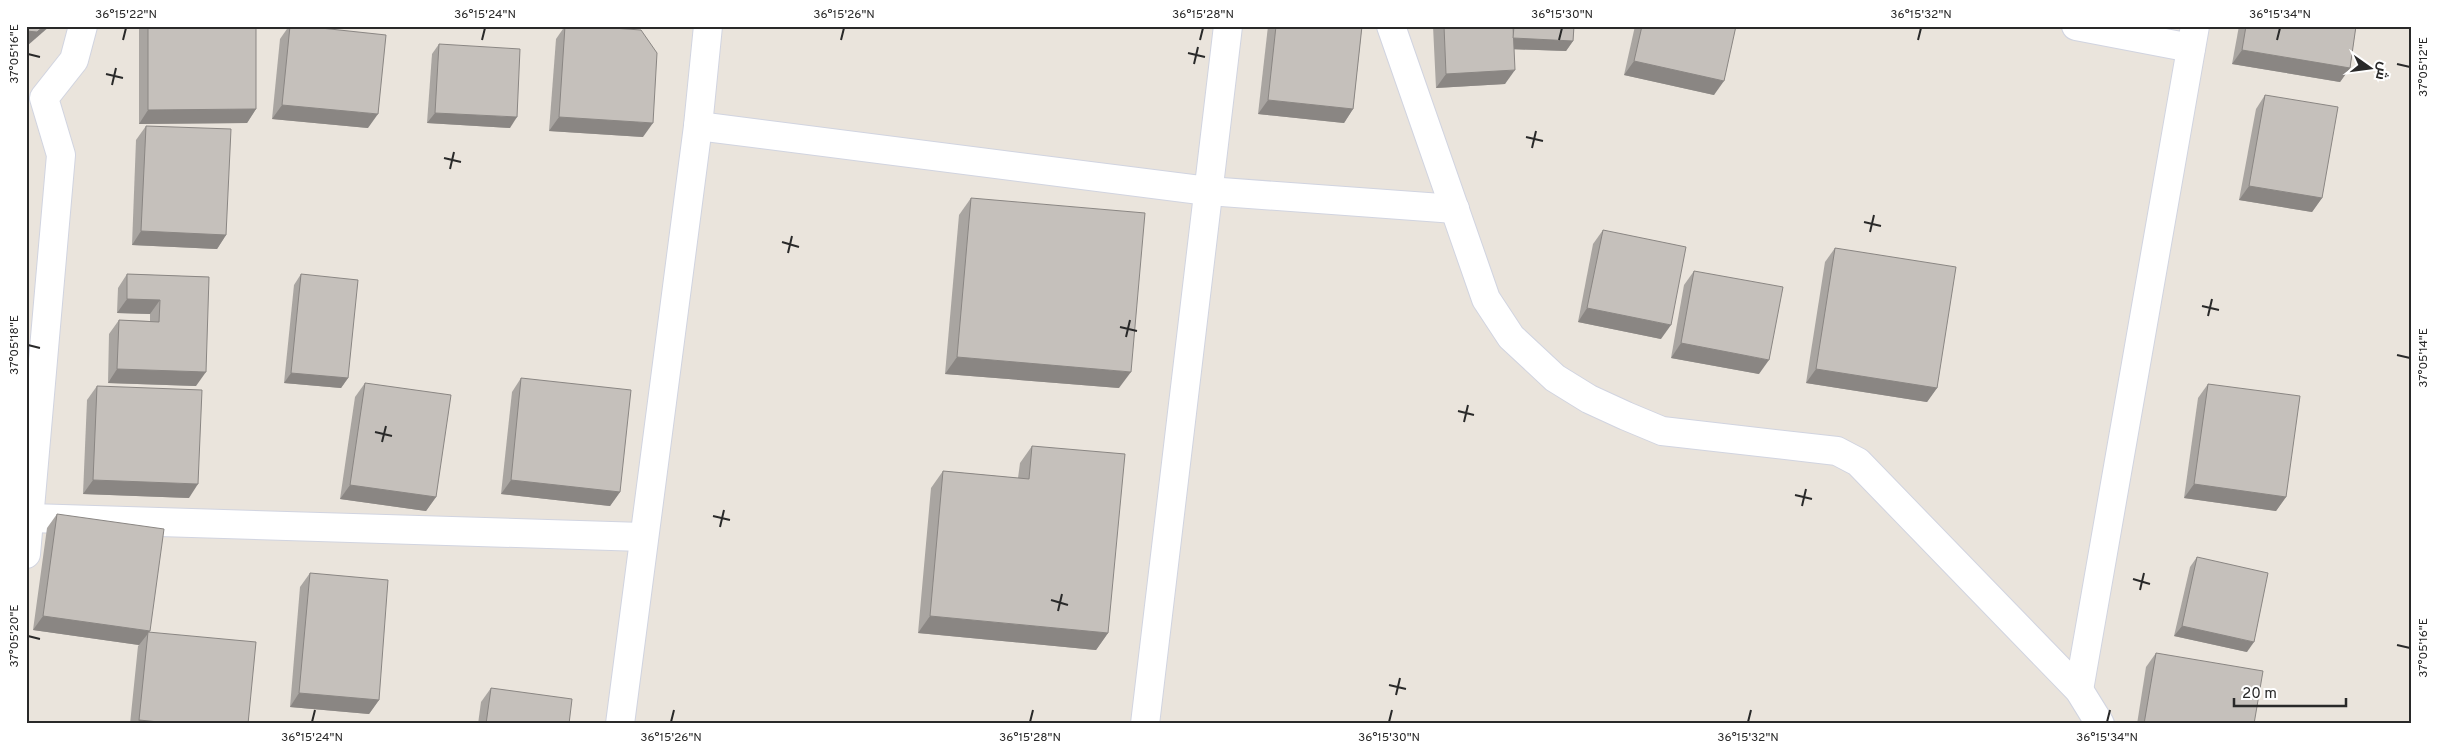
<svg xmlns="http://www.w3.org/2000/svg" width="2437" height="750" font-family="Overpass,Cairo,sans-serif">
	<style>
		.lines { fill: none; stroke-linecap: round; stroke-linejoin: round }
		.minor-casing { stroke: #d1d4e0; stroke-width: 30 }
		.minor { stroke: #fff; stroke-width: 28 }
		.wall { fill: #a9a5a1 }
		.shaded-wall { fill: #8a8683 }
		.building { fill: #c5c0bb; stroke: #8a8683 }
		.ticks { fill: none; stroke: #292929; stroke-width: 2 }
		.neatline { fill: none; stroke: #292929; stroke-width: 2 }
		.ticks-label { font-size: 12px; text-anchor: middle; fill: #292929 }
	</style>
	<rect width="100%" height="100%" fill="#eae4dc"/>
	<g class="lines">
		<g class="minor-casing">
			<g id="minor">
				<polyline points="1391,26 1486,299 1511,337 1555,378 1589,399 1626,416 1662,431 1837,451 1858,462 2079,690 2100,724"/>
				<polyline points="2076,26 2191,48"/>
				<polyline points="698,126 1208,191 1455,209"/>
				<polyline points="30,518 643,537"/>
				<polyline points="26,554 61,155 44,98 74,60 83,26"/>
				<polyline points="2079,690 2195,26"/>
				<polyline points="620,724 698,126 708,26"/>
				<polyline points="1145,724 1228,26"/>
			</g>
		</g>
		<use href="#minor" class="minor"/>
	</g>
	<g class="wall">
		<polygon points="139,26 256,26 256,109 247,123 139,124"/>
		<polygon points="289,26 302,26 368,128 272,119 280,39"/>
		<polygon points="565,26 584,26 643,137 549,131 556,39"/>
		<polygon points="1268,26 1362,26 1353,109 1344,123 1258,114"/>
		<polygon points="1433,26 1574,26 1573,41 1566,51 1514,49 1505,84 1436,88"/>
		<polygon points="1635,26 1736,26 1714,95 1624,75"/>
		<polygon points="2239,26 2356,26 2350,68 2340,82 2232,64"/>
		<polygon points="439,44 510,128 427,123 432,54"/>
		<polygon points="2265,95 2322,198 2312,212 2239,200 2256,109"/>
		<polygon points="146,126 226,235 217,249 132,245 136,140"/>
		<polygon points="971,198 1119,388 945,374 959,215"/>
		<polygon points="1603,230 1661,339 1578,322 1593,244"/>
		<polygon points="1835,248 1937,388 1927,402 1806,383 1825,262"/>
		<polygon points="1694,271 1759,374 1671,358 1684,285"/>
		<polygon points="127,274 209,277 196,386 108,383 109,334 119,320 150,321 150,314 117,313 118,288"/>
		<polygon points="301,274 348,378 341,388 284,383 294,285"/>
		<polygon points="521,378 620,492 610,506 501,494 512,392"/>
		<polygon points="365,383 436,497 426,511 340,499 355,397"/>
		<polygon points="2208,384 2286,497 2276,511 2184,498 2198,398"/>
		<polygon points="97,386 189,498 83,494 87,400"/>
		<polygon points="1032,446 1108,633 1096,650 918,633 931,488 943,471 1018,478 1020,463"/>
		<polygon points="57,514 149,632 248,724 130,724 138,646 139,645 33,630 47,528"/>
		<polygon points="2197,557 2247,652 2174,636 2190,567"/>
		<polygon points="310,573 379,700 369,714 290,707 300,587"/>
		<polygon points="2156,653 2254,724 2137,724 2146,667"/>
		<polygon points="491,688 569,724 478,724 481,702"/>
	</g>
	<g class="shaded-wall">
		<polygon points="44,26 50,26 27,46 26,46 26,31"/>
		<polygon points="1513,38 1573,41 1566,51 1506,49"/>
		<polygon points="2242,50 2350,68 2340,82 2232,64"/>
		<polygon points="1634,61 1724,81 1714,95 1624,75"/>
		<polygon points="1515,70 1505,84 1436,88 1446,74"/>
		<polygon points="1268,100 1353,109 1344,123 1258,114"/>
		<polygon points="282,105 378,114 368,128 272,119"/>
		<polygon points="256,109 247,123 139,124 148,110"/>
		<polygon points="435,113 517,117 510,128 427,123"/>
		<polygon points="559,117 653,123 643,137 549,131"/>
		<polygon points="2249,186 2322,198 2312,212 2239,200"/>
		<polygon points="141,231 226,235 217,249 132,245"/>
		<polygon points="127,299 160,300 150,314 117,313"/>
		<polygon points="1587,308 1671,325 1661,339 1578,322"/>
		<polygon points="1681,343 1769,360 1759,374 1671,358"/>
		<polygon points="957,357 1131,372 1119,388 945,374"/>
		<polygon points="117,369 206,372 196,386 108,383"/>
		<polygon points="1816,369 1937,388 1927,402 1806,383"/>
		<polygon points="291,373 348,378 341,388 284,383"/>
		<polygon points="93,480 198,484 189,498 83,494"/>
		<polygon points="511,480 620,492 610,506 501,494"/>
		<polygon points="2194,484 2286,497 2276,511 2184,498"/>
		<polygon points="350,485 436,497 426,511 340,499"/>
		<polygon points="43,616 150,631 139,645 33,630"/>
		<polygon points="930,616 1108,633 1096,650 918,633"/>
		<polygon points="2182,626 2254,642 2247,652 2174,636"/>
		<polygon points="299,693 379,700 369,714 290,707"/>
		<polygon points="139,720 179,724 136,724"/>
	</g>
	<g class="building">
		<polygon points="26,26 44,26 37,32 26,31"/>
		<polygon points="148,26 256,26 256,109 148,110"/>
		<polygon points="290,26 302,26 386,35 378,114 282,105"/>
		<polygon points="565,26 584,26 641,30 657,53 653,123 559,117"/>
		<polygon points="1276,26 1362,26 1353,109 1268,100"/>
		<polygon points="1444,26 1513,26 1515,70 1446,74"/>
		<polygon points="1514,26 1574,26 1573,41 1513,38"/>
		<polygon points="1642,26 1736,26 1724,81 1634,61"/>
		<polygon points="2246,26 2356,26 2350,68 2242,50"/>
		<polygon points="439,44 520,49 517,117 435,113"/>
		<polygon points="2265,95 2338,107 2322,198 2249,186"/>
		<polygon points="146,126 231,129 226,235 141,231"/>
		<polygon points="971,198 1145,213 1131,372 957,357"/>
		<polygon points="1603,230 1686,247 1671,325 1587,308"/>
		<polygon points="1835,248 1956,267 1937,388 1816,369"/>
		<polygon points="1694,271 1783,287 1769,360 1681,343"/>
		<polygon points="127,274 209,277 206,372 117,369 119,320 159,322 160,300 127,299"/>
		<polygon points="301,274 358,280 348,378 291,373"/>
		<polygon points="521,378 631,390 620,492 511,480"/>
		<polygon points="365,383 451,395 436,497 350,485"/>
		<polygon points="2208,384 2300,396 2286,497 2194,484"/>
		<polygon points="97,386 202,390 198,484 93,480"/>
		<polygon points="1032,446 1125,454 1108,633 930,616 943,471 1029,479"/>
		<polygon points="57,514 164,529 150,631 43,616"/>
		<polygon points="2197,557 2268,573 2254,642 2182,626"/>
		<polygon points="310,573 388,580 379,700 299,693"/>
		<polygon points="148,632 256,642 248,724 179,724 139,720"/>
		<polygon points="2156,653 2263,671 2254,724 2144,724"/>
		<polygon points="491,688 572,699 569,724 486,724"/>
	</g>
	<path class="ticks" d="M123 40 126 28M482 40 485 28M841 40 844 28M1200 40 1203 28M1559 40 1562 28M1918 40 1921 28M2277 40 2280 28M1188 53 1205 57M28 54 40 57M1194 64 1198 47M2397 64 2410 67M106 74 123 78M112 85 116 68M1526 137 1543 141M1532 148 1536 131M444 158 461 162M450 169 454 152M1864 222 1881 226M1870 232 1874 215M782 242 799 247M788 253 792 236M2202 306 2219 310M2208 316 2212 299M1120 327 1137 331M1126 337 1130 320M28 345 40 348M2397 355 2410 358M1458 411 1474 415M1464 422 1468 405M375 432 392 436M382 442 386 426M1795 495 1812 499M1802 506 1806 489M713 516 730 520M720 527 724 510M2133 579 2150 584M2140 590 2144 573M1051 600 1068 605M1058 611 1062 594M28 636 40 639M2397 645 2410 648M1389 685 1406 689M1396 695 1400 678M312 722 315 710M671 722 674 710M1030 722 1033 710M1389 722 1392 710M1748 722 1751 710M2107 722 2110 710"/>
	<rect width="2437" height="750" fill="none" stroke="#ffffff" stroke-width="55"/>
	<g transform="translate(2370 68) rotate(104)" stroke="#ffffff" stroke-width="4" paint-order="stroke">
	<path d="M0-4L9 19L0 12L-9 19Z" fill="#292929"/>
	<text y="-8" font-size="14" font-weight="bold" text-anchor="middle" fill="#292929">ش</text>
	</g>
	<path d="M2234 698v8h112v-8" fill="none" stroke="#292929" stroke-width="2.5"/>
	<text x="2242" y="698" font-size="15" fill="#292929" stroke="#ffffff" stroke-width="4" paint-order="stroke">20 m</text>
	<rect x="28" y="28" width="2382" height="694" class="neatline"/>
	<g class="ticks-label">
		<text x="126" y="18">36°15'22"N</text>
		<text x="485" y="18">36°15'24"N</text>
		<text x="844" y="18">36°15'26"N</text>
		<text x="1203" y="18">36°15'28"N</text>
		<text x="1562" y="18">36°15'30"N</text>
		<text x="1921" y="18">36°15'32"N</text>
		<text x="2280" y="18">36°15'34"N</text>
		<text transform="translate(14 54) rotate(-90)" y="4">37°05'16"E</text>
		<text transform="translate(2423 67) rotate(-90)" y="4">37°05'12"E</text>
		<text transform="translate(14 345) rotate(-90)" y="4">37°05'18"E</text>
		<text transform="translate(2423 358) rotate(-90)" y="4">37°05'14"E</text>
		<text transform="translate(14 636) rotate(-90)" y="4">37°05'20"E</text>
		<text transform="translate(2423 648) rotate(-90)" y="4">37°05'16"E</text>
		<text x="312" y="741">36°15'24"N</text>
		<text x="671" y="741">36°15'26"N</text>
		<text x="1030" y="741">36°15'28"N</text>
		<text x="1389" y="741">36°15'30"N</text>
		<text x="1748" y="741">36°15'32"N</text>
		<text x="2107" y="741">36°15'34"N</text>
	</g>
</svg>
